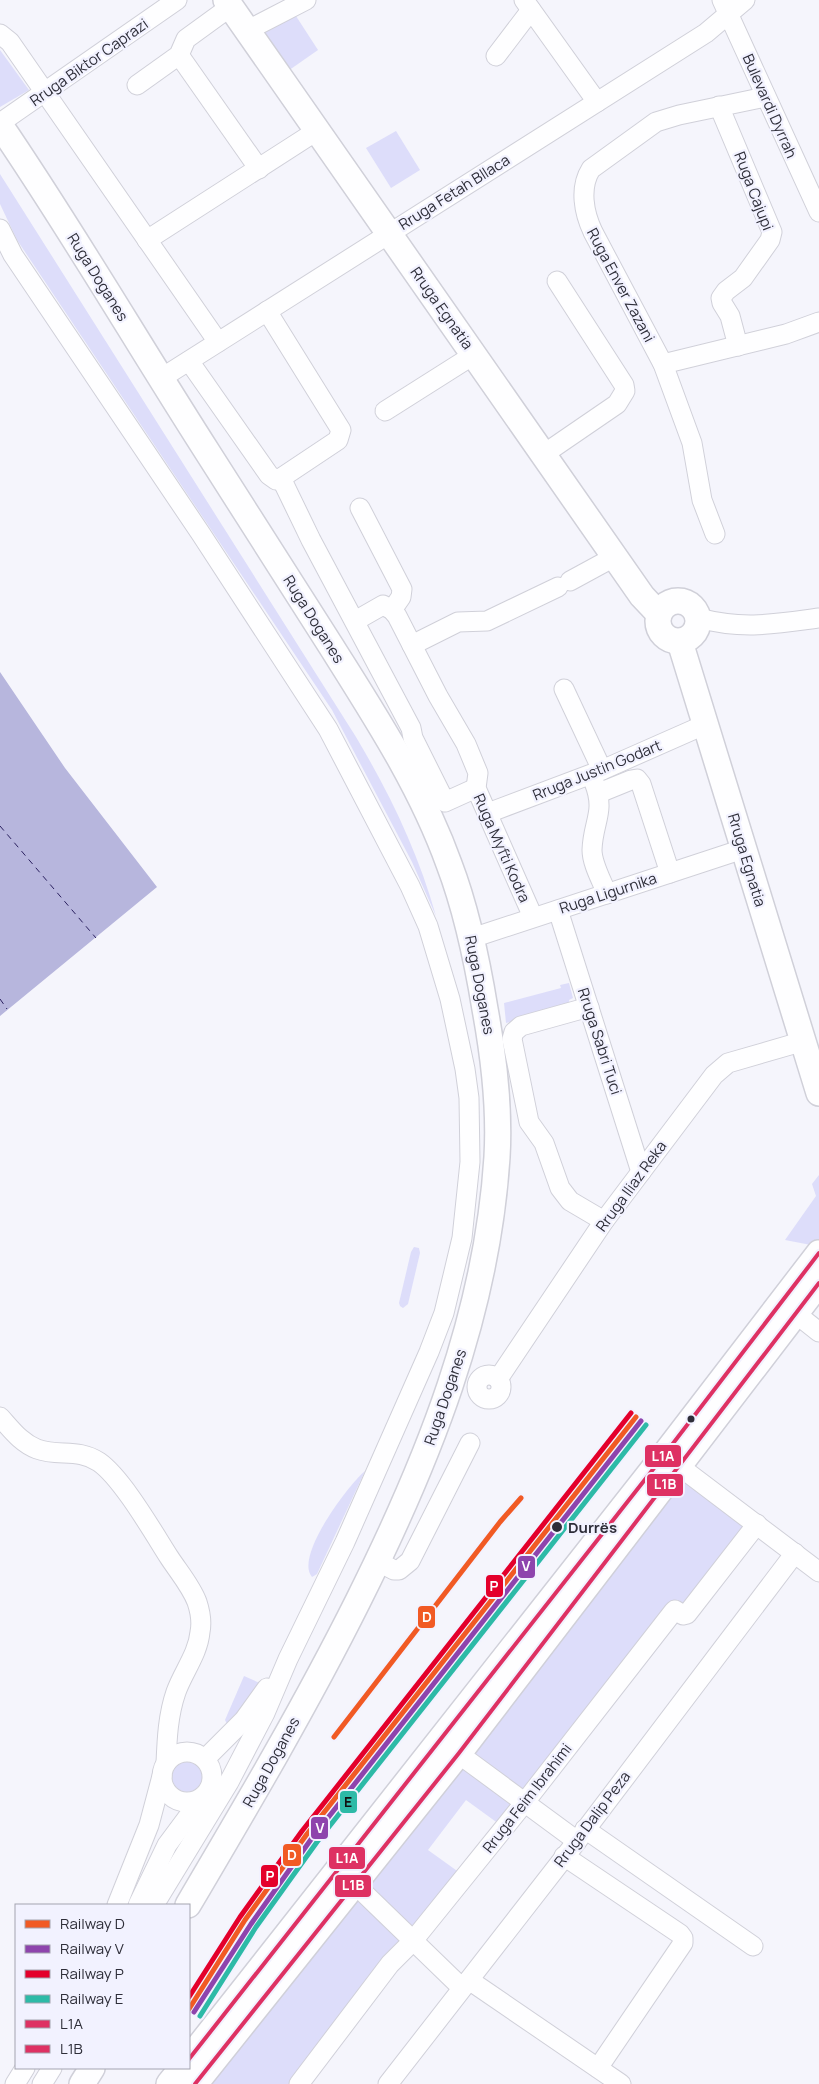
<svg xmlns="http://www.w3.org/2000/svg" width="819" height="2084" font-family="Manrope,sans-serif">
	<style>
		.green { fill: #ddddfa }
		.water { fill: #b7b6dd }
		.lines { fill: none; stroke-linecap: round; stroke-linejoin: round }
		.ferry { stroke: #2a205f; stroke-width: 1; stroke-dasharray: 6 5; stroke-linecap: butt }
		.minor-casing { stroke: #d0d0d9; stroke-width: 21 }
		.major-casing { stroke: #d0d0d9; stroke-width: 28 }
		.minor { stroke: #fefeff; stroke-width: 19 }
		.major { stroke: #fefeff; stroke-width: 25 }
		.bus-1-casing { stroke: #f2f2ff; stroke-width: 8 }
		.bus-2-casing { stroke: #f2f2ff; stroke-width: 8 }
		.bus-1 { stroke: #de3163; stroke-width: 4 }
		.bus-2 { stroke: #de3163; stroke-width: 4 }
		.rail-1-casing { stroke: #f2f2ff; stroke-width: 9 }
		.rail-2-casing { stroke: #f2f2ff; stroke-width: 9 }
		.rail-3-casing { stroke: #f2f2ff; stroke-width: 9 }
		.rail-4-casing { stroke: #f2f2ff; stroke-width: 9 }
		.rail-1 { stroke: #f15a24; stroke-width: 5 }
		.rail-2 { stroke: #8e44ad; stroke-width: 5 }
		.rail-3 { stroke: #e4002b; stroke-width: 5 }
		.rail-4 { stroke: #2dbaa7; stroke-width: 5 }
		.bus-dot { fill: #2e2e39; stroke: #f2f2ff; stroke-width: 2 }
		.labels { text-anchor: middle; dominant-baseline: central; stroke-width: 4.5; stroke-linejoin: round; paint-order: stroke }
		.street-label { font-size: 15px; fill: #2e2e39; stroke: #f2f2ff }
		.stop-label { font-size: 15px; font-weight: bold; fill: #2e2e39; stroke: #f2f2ff; text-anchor: start }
		.line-badge { stroke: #f2f2ff; stroke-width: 2 }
		.badge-label { font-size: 14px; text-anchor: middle; font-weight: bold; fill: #fff }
		.pale-badge-label { font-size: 14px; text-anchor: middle; font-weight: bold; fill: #111 }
	</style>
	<rect width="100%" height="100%" fill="#f5f5fc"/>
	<g class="green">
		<polygon points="294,13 318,50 285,73 257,33"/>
		<polygon points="0,50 29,90 0,107"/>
		<polygon points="396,131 420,170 391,188 366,148"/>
		<path d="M0 174 356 737C390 794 418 852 436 916L412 862 332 710 17 240 0 204Z"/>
		<polygon points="569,983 573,998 569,1000 570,1005 506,1023 504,1003 561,988 560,985"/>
		<polygon points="819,1175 819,1242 811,1245 785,1240 816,1196 812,1184"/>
		<polygon points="414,1247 419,1248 420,1253 408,1304 403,1308 400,1306 399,1303 411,1252"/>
		<path d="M365 1471 317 1574 312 1577C294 1557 348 1485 365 1471Z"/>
		<polygon points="679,1474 749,1526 499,1824 466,1800 428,1850 460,1873 293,2084 199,2084"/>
		<polygon points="244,1676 262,1684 231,1725 227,1724 225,1720"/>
		<circle cx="187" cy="1777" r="15"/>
	</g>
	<polygon class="water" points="0,672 65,768 157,887 0,1016"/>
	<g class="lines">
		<g class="ferry">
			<polyline points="0,826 96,938"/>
			<polyline points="0,999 7,1009"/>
		</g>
		<g class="minor-casing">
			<g id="minor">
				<polyline points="524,0 597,102"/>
				<polyline points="722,0 819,212"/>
				<polyline points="248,30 306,0"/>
				<polyline points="0,34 10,42 218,342"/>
				<polyline points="179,55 259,169"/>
				<polyline points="496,56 531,10"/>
				<polyline points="137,85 179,55 186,39 230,7"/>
				<polyline points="719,106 772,232 770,240 743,278 726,291 721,298 722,303 730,316 738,346"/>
				<polyline points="0,123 177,0"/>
				<polyline points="0,229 13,255 201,534 328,729 410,886 428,926 450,999 465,1069 469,1098 470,1162 462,1238 444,1313 429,1352 345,1542 288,1659 265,1713 229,1782 154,1905"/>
				<polyline points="147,240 318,130"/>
				<polyline points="189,361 269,475 276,480 281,478 338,440 341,430 267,311"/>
				<polyline points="663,364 786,334 819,322"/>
				<polyline points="160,379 706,33 745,0"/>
				<polyline points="385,411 475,354"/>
				<polyline points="544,454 617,404 625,391 624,385 557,281"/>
				<polyline points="281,478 311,540 411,728 413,738 445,802 476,788"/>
				<polyline points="360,508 402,589 401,597 392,610"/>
				<path d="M715 534 702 500 692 443 663 364 593 232C584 213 579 188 591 169L656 122 679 115 765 97"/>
				<polyline points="570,581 616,556"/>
				<path d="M698 618C744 630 774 624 819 618"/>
				<polyline points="355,621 383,605 392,610 397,616 438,696 466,744 478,773 476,788 533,917"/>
				<polyline points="412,645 458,622 487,621 558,587"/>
				<polyline points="564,689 602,770"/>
				<path d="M594 782C606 812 593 821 592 850 592 864 602 881 607 894"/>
				<polyline points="599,793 631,780 637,779 641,784 670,873"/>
				<polyline points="488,813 602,770 704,725"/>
				<polyline points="558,910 641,1172"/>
				<polyline points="472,938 743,849"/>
				<polyline points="589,1007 521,1026 514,1032 512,1039 529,1122 544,1143 560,1188 570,1201 604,1221"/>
				<polyline points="795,1313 819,1332"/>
				<circle cx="489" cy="1387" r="12"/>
				<polyline points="498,1379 604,1221 714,1075 728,1063 804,1041"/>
				<path d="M0 1417C11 1429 21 1443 37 1449 59 1457 78 1448 99 1462 122 1478 153 1532 169 1557 178 1571 191 1586 197 1602 200 1611 202 1622 200 1632 198 1654 183 1672 176 1692 168 1715 167 1739 166 1763"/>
				<polyline points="679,1466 819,1572"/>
				<polyline points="377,1561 394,1570 399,1570 410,1561 470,1443"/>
				<circle cx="187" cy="1777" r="25"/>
				<polyline points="205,1759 244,1720 267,1688"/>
				<polyline points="467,1760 577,1841"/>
				<polyline points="585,1829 753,1946"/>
				<polyline points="564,1856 680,1934 683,1938 683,1943 598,2068"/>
				<polyline points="365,1894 462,1988"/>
				<polyline points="117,1905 149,1825 162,1776"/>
				<polyline points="138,1905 167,1845 202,1798"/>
				<polyline points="469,1980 621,2084"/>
				<polyline points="15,2084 25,2068"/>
				<polyline points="42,2084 52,2068"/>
				<polyline points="299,2084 390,1964 412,1942 525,1802 673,1612 675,1610 683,1615 687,1614 757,1524"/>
				<polyline points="388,2084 577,1841 795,1553"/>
			</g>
		</g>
		<g class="major-casing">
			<g id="major">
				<polyline points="226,0 642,596 659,614"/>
				<path d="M0 125C73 232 138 344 208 453 249 517 290 581 331 646 375 716 421 786 449 864 467 911 477 960 485 1009 494 1058 500 1107 497 1157 487 1315 428 1461 358 1601 306 1705 247 1805 188 1905"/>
				<circle cx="678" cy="621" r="20"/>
				<polyline points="680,642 819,1093"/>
				<polyline points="189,2059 658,1463 819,1253"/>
				<polyline points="82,2084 92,2068"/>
				<polyline points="169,2084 182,2068"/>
				<polyline points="195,2084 459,1753 819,1283"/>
			</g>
		</g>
		<use href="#minor" class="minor"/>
		<use href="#major" class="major"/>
		<g class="bus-1-casing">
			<polyline id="bus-1" points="189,2059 658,1463 819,1253"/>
		</g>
		<g class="bus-2-casing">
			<polyline id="bus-2" points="195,2084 459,1753 819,1283"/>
		</g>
		<use href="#bus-1" class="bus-1"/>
		<use href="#bus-2" class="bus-2"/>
		<g class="rail-1-casing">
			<g id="rail-1">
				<polyline points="334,1737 500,1522 521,1498"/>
				<polyline points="189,2009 245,1920 307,1834 636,1417"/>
			</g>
		</g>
		<g class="rail-2-casing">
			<polyline id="rail-2" points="194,2012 251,1924 312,1838 641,1421"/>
		</g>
		<g class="rail-3-casing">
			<polyline id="rail-3" points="189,1997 240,1917 302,1831 631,1413"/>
		</g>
		<g class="rail-4-casing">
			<polyline id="rail-4" points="200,2016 256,1927 317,1842 646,1425"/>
		</g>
		<use href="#rail-1" class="rail-1"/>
		<use href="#rail-2" class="rail-2"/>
		<use href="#rail-3" class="rail-3"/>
		<use href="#rail-4" class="rail-4"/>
	</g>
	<g class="bus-dot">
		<circle cx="691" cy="1419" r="4.5"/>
		<circle cx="557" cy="1527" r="6"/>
	</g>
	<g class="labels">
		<g class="street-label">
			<text transform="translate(89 62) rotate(-35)">Rruga Biktor Caprazi</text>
			<text transform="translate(770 106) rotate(66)">Bulevardi Dyrrah</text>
			<text transform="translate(754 191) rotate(69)">Ruga Cajupi</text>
			<text transform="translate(454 192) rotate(-32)">Rruga Fetah Bllaca</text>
			<text transform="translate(98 277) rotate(58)">Ruga Doganes</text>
			<text transform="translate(621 285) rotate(62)">Ruga Enver Zazani</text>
			<text transform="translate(442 308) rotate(55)">Rruga Egnatia</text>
			<text transform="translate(314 619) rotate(58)">Ruga Doganes</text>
			<text transform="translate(597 770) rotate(-22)">Rruga Justin Godart</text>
			<text transform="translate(502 848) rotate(66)">Ruga Myfti Kodra</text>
			<text transform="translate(747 860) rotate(73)">Rruga Egnatia</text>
			<text transform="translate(608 893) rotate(-18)">Ruga Ligurnika</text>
			<text transform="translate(480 985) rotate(79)">Ruga Doganes</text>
			<text transform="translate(600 1041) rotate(72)">Rruga Sabri Tuci</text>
			<text transform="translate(631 1186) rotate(-54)">Rruga Iliaz Reka</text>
			<text transform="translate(445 1397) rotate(-71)">Ruga Doganes</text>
			<text transform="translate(271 1762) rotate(-61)">Ruga Doganes</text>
			<text transform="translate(527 1798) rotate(-52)">Rruga Feim Ibrahimi</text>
			<text transform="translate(592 1819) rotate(-53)">Rruga Dalip Peza</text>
		</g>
		<g class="stop-label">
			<text x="568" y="1527">Durrës</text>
		</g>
	</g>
	<g class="line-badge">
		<rect x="644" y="1444" width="38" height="24" rx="5" fill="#de3163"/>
		<rect x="646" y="1473" width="38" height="24" rx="5" fill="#de3163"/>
		<rect x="517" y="1555" width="19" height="24" rx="5" fill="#8e44ad"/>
		<rect x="485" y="1574" width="19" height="24" rx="5" fill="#e4002b"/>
		<rect x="417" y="1605" width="19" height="24" rx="5" fill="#f15a24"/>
		<rect x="339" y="1790" width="19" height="24" rx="5" fill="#2dbaa7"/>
		<rect x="310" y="1816" width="19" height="24" rx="5" fill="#8e44ad"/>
		<rect x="282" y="1843" width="20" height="24" rx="5" fill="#f15a24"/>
		<rect x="328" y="1846" width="38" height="24" rx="5" fill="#de3163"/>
		<rect x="260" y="1864" width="19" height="24" rx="5" fill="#e4002b"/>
		<rect x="334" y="1874" width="38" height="24" rx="5" fill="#de3163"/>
	</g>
	<g class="badge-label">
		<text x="663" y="1461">L1A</text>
		<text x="665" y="1489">L1B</text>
		<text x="526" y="1571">V</text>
		<text x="494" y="1591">P</text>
		<text x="427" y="1622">D</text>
		<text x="320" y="1833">V</text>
		<text x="292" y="1860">D</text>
		<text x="347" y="1863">L1A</text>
		<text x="270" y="1881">P</text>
		<text x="353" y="1890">L1B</text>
	</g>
	<g class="pale-badge-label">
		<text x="348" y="1807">E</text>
	</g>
	<rect x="15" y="1904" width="175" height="165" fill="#f2f2ff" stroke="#a4a4b0"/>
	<rect x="25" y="1920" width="25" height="8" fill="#f15a24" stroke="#a4a4b0"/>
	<text x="60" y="1929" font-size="15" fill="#2e2e39">Railway D</text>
	<rect x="25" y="1945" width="25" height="8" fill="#8e44ad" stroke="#a4a4b0"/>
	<text x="60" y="1954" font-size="15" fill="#2e2e39">Railway V</text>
	<rect x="25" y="1970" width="25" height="8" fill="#e4002b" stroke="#a4a4b0"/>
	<text x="60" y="1979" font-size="15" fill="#2e2e39">Railway P</text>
	<rect x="25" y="1995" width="25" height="8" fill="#2dbaa7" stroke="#a4a4b0"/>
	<text x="60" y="2004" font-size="15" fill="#2e2e39">Railway E</text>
	<rect x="25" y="2020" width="25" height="8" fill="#de3163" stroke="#a4a4b0"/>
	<text x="60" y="2029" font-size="15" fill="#2e2e39">L1A</text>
	<rect x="25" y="2045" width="25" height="8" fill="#de3163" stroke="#a4a4b0"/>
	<text x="60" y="2054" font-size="15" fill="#2e2e39">L1B</text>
</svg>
